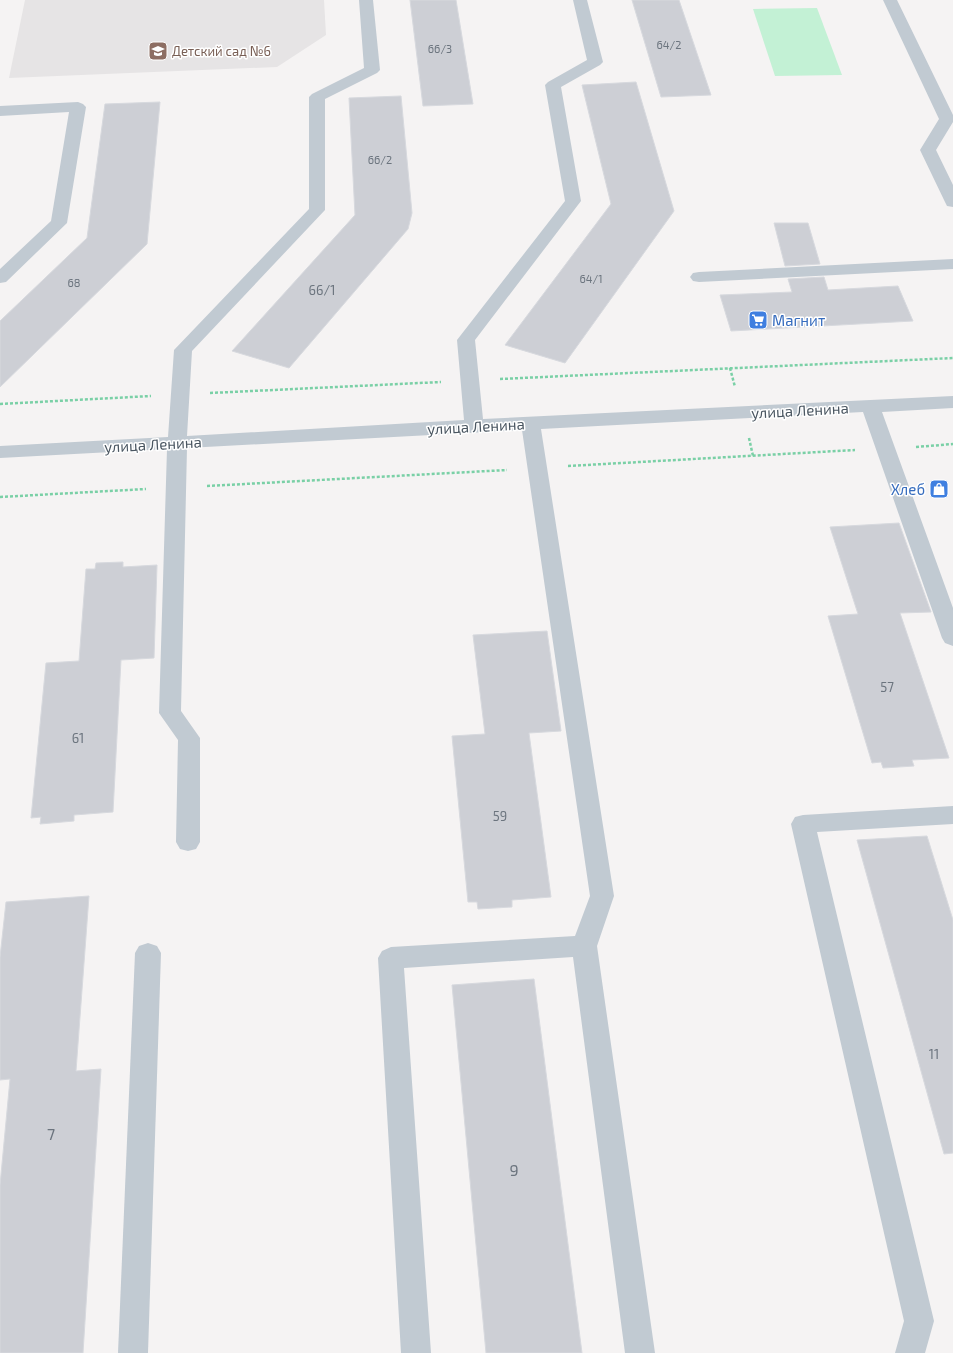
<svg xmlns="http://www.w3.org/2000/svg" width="953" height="1353" font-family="'Exo 2',sans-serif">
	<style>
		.education { fill: #e6e4e5 }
		.green { fill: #c3f1d5 }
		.building { fill: #cdcfd5; stroke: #d7d9de }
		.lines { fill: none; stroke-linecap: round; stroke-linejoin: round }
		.path { stroke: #7ad0a6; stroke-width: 2.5; stroke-dasharray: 3 2; stroke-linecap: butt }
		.minor { fill: #c1cad2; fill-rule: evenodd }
		.labels { text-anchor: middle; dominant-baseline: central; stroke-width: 3; stroke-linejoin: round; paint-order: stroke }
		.far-number-label { font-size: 11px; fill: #6b747e }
		.far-education-label { font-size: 13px; fill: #785e54; stroke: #fff; text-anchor: start }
		.number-label { font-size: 13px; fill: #6b747e }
		.shop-label { font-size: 15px; fill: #366cbe; stroke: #fff; text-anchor: start }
		.street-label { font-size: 15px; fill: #4a5661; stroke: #fff }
		.near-number-label { font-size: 16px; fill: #6b747e }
	</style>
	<rect width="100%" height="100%" fill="#f5f3f3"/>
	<polygon class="education" points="25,0 324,0 326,35 277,67 9,78"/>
	<polygon class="green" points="817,8 842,75 775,76 753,9"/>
	<g class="building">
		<polygon points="410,0 456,0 473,104 423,106"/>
		<polygon points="632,0 679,0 711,95 661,97"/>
		<polygon points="636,82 674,211 565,363 505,345 611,204 582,85"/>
		<polygon points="401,96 412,213 408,229 289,368 232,351 355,215 349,98"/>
		<polygon points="160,102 147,244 0,387 0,321 87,238 105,104"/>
		<polygon points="774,223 808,223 820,264 785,266"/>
		<polygon points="824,277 828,290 898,286 913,321 731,331 720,295 792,292 788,279"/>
		<polygon points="899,523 931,612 900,613 949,758 912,760 914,766 883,768 881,762 872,763 828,616 858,614 830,527"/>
		<polygon points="123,562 123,567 157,565 154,658 121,660 113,812 74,815 74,821 40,824 41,817 31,818 46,663 79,661 86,569 95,569 96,563"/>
		<polygon points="547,631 561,731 529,733 551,897 512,900 512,907 478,909 477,902 468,902 452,736 485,734 473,635"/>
		<polygon points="927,836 953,920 953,1153 944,1154 857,840"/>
		<polygon points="89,896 76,1071 101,1069 83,1353 0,1353 0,1185 10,1079 0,1080 0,957 6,902"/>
		<polygon points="534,979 582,1353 486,1353 452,985"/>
	</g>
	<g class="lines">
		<g class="path">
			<polyline points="730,368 735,387"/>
			<polyline points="500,379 953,358"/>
			<polyline points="210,393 441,382"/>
			<polyline points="0,404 151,396"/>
			<polyline points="749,438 753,456"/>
			<polyline points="916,447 953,444"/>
			<polyline points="568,466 855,450"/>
			<polyline points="207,486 507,470"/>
			<polyline points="0,497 146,489"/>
		</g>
		<g class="minor">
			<polygon points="359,0 373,0 380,70 377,73 325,99 325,210 192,351 187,436 464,420 457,340 565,201 545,85 548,82 587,60 573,0 587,0 603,62 600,65 561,87 581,201 475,340 483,419 953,396 953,408 882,412 953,608 953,646 945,643 942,638 863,412 541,429 614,896 597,946 655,1353 625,1353 573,957 404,968 431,1353 401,1353 378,958 382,951 391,947 575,936 590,896 522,430 187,448 181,711 200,738 200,842 196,849 188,851 180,849 176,842 178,740 159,713 167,449 0,458 0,446 168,437 174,350 309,209 309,97 312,94 364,68"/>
			<polygon points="883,0 897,0 953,115 953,122 936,150 953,185 953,207 947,206 945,202 920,150 939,119"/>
			<polygon points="78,102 83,104 86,107 67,223 6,282 0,283 0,269 51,221 69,112 0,116 0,106"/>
			<polygon points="953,259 953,269 699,282 693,281 690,277 693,273 699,272"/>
			<polygon points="953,806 953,824 817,832 934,1321 925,1353 895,1353 904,1321 791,824 795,817 803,815"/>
			<polygon points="148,943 157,946 161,953 148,1353 118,1353 135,953 139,946"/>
		</g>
	</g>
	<defs>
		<g id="school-square" transform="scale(1)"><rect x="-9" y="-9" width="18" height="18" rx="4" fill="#8d6e63" stroke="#fff"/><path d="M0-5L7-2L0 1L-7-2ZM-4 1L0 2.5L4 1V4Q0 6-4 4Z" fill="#fff"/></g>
		<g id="supermarket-square" transform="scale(1)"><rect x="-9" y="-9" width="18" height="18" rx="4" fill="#3f7fe0" stroke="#fff"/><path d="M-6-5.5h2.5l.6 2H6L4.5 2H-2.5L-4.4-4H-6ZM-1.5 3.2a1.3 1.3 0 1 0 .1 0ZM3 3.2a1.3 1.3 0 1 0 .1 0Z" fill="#fff"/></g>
		<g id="shop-square" transform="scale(1)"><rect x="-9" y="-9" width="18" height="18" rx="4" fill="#3f7fe0" stroke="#fff"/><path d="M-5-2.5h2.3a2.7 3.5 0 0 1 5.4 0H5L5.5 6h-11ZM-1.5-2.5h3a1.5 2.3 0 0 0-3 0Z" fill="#fff"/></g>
	</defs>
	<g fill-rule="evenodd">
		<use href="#school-square" x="158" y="51"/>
		<use href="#supermarket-square" x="758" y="320"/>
		<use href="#shop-square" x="939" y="489"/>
	</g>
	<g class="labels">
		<g class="far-number-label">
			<text x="669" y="44">64/2</text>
			<text x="440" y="48">66/3</text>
			<text x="380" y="159">66/2</text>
			<text x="591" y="278">64/1</text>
			<text x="74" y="282">68</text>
		</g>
		<g class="far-education-label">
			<text x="172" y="51">Детский сад №6</text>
		</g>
		<g class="number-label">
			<text x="322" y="290">66/1</text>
			<text x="887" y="687">57</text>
			<text x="78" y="738">61</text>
			<text x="500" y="816">59</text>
			<text x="934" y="1054">11</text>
		</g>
		<g class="shop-label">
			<text x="772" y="320">Магнит</text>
			<text x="925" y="489" text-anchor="end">Хлеб</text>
		</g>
		<g class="street-label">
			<text transform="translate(800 410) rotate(-3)">улица Ленина</text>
			<text transform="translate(476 426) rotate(-3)">улица Ленина</text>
			<text transform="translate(153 444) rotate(-3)">улица Ленина</text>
		</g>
		<g class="near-number-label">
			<text x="51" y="1133">7</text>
			<text x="514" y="1169">9</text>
		</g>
	</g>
</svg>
